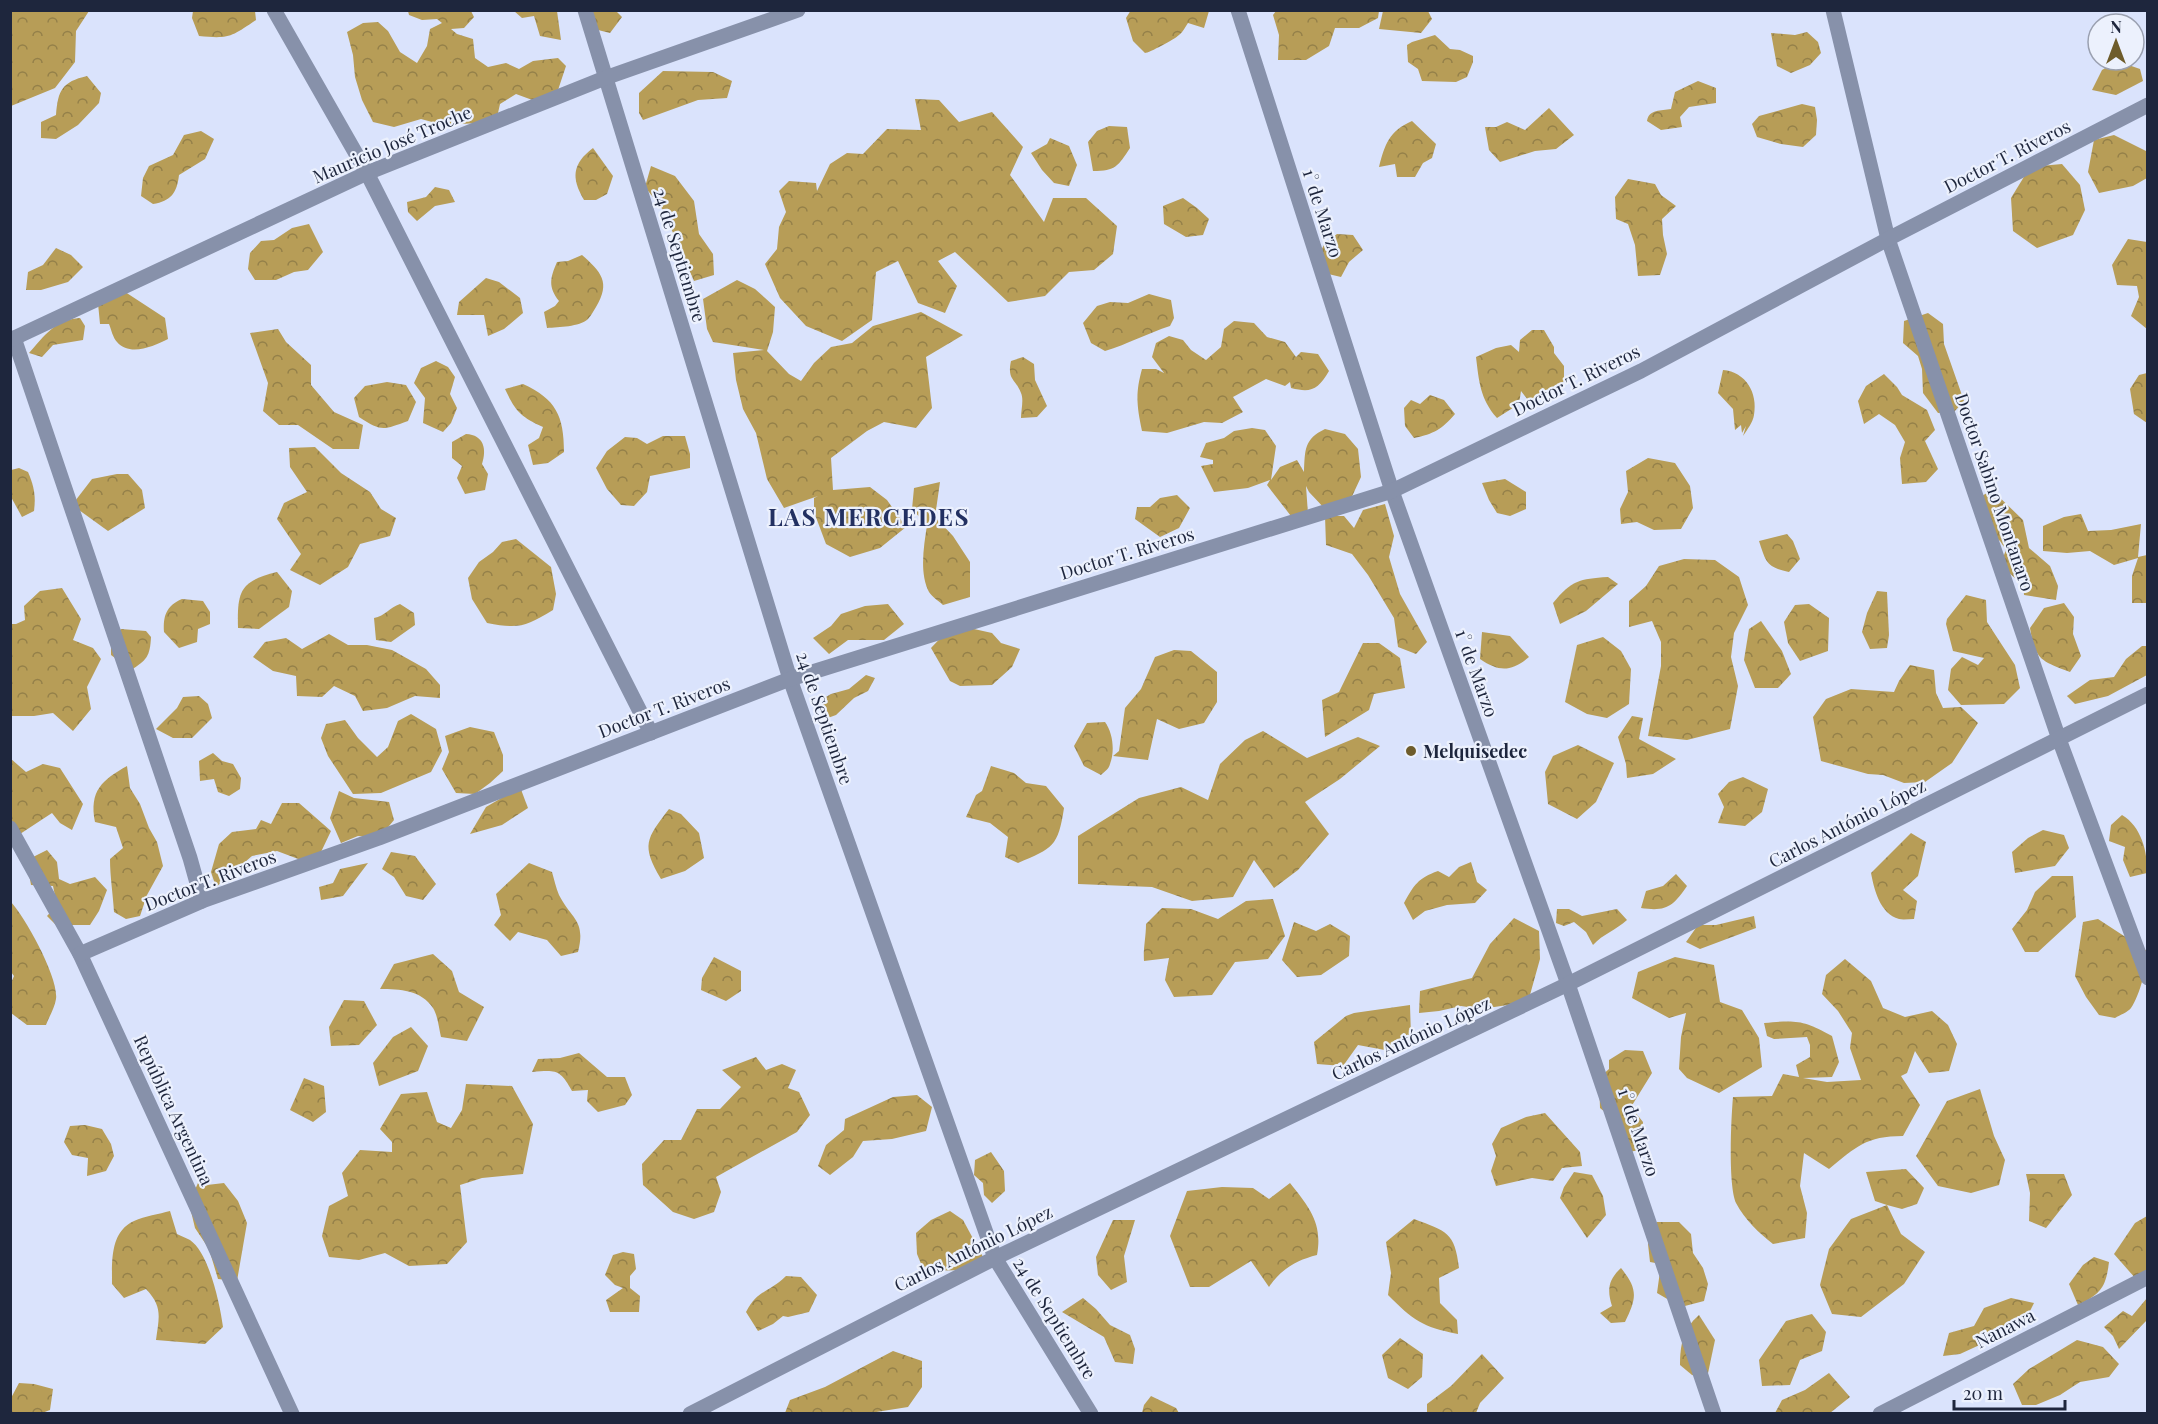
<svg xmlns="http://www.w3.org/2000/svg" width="2158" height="1424" font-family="'Playfair Display',serif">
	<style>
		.forest { fill: url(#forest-crowns) }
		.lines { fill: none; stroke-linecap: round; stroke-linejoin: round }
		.street { stroke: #8791aa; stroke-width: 15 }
		.poi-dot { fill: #6e5c2b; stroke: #ecf1fd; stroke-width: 2 }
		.labels { text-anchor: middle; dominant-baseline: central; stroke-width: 4.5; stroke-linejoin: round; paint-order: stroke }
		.street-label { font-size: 18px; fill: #1e263d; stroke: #ecf1fd }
		.poi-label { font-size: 18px; font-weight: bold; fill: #1e263d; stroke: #ecf1fd; text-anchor: start }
		.district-label { font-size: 24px; font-weight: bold; letter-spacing: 1.5px; fill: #223061; stroke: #ecf1fd }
	</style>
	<defs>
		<pattern id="forest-crowns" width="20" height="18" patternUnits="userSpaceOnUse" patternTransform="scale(1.5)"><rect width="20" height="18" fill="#b79d57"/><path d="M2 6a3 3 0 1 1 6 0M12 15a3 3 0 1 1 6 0" fill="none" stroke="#948049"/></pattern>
	</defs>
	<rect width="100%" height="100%" fill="#dae3fc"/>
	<g class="forest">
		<polygon points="11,10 89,11 76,31 75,62 55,88 11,106"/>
		<path d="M1131 10H1209V11L1204 28 1188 23C1185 27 1183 32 1179 35 1175 39 1149 53 1145 53L1133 41 1126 18Z"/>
		<path d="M255 11 256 20C231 37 229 39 199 36L192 18 193 11Z"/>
		<polygon points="408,11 471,11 474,17 464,28 451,29 457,34 473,39 475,58 488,67 506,63 519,69 533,61 558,58 566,66 558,90 535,101 516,94 500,104 496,122 443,125 421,119 394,127 373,122 362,100 355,77 353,55 347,32 363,23 378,22 388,31 400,52 417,63 427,46 430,29 442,23 437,19 422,20 409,15"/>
		<polygon points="514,11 557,11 561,40 540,36 534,16 522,18"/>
		<polygon points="591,11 616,11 622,17 610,33 590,28"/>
		<polygon points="1276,11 1379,10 1379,11 1378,18 1359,28 1335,28 1329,46 1306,60 1278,60 1279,35 1273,15"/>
		<polygon points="1383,11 1428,11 1432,19 1421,33 1379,29"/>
		<polygon points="1807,32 1818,42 1821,53 1810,65 1791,73 1777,66 1771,33 1795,35"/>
		<polygon points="1435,35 1450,49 1460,50 1473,56 1473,62 1467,77 1456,82 1422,81 1418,69 1408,62 1407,45 1412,42"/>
		<polygon points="2117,61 2140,69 2143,81 2116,95 2092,90 2102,70"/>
		<polygon points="663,71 713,72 732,81 727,98 698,100 643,120 639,113 639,93"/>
		<path d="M87 76 101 93 99 103 78 125 56 139 41 138V122L56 115C58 90 62 82 87 76Z"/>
		<path d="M1698 81 1716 88V103L1689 107 1680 117 1682 127 1661 130 1647 121C1649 109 1661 111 1671 109L1675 92Z"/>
		<polygon points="915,99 939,100 959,122 992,112 1023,147 1010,175 1044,222 1053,198 1086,198 1117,226 1113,254 1094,270 1069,272 1045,296 1008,302 955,252 938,261 957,286 945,313 918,303 898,261 876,272 872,320 842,341 806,326 780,298 765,264 777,249 779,227 786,212 779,191 789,181 816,183 817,191 830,164 847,153 863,154 887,129 921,130"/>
		<polygon points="1802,104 1815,107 1817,120 1816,135 1803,147 1781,144 1757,137 1752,124 1759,116"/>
		<polygon points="1549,108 1574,135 1556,149 1535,151 1500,162 1489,150 1485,127 1496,127 1507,122 1525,130"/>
		<path d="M1412 121 1436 144 1432 158 1423 163 1415 177H1397L1395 164 1379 167C1385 144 1389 131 1412 121Z"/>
		<path d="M1109 126 1127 127 1130 148C1118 166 1116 171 1093 171L1088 142 1097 131Z"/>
		<path d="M201 131 214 139 205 159 179 175C177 193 171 201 153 204L141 196 143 178 149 166 173 155 184 135Z"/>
		<polygon points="2114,135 2146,151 2147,178 2133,186 2099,193 2088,172 2094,140"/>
		<polygon points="1050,138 1069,146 1077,165 1069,186 1054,183 1042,170 1031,153 1047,144"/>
		<path d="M593 148 613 176 607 194 596 200H584C571 178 572 164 593 148Z"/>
		<polygon points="2062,164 2080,185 2085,210 2073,235 2037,248 2013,231 2011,198 2030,167"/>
		<polygon points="651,166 675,176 694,201 699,234 713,254 714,275 694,281 663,210 645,187"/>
		<polygon points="1628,179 1655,184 1661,195 1676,206 1662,219 1663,235 1667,254 1660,275 1638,276 1635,245 1628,224 1616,219 1615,197"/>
		<polygon points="435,187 449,190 455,202 435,206 417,221 408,212 407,202 426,197"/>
		<polygon points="1183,198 1197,208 1209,219 1203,235 1186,237 1164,224 1163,206"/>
		<polygon points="309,224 323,252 308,270 294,272 276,280 255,280 248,269 250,253 261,241 274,240 292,228"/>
		<polygon points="1337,234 1353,235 1363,250 1349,262 1341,277 1324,273 1318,256 1325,243"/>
		<polygon points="2128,239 2147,242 2147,329 2131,316 2139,297 2137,286 2117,285 2112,265"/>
		<polygon points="56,248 71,255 83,267 68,282 41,290 26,290 28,272 43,265"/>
		<path d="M582 255C601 272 611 282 596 307 594 310 591 316 588 319 579 327 559 327 547 328L544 312 555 306 559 301C548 287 550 278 557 262L568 261Z"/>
		<polygon points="486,278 499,282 520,298 523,313 504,329 488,336 484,315 457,315 459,302"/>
		<polygon points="737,280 755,289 775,307 773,332 767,351 789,374 801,381 814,363 831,347 852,343 873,326 921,312 963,335 926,357 932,408 916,428 884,422 867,431 831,458 833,490 870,487 887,500 906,527 880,548 850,557 826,544 814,512 814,498 818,496 784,508 767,479 756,433 743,409 736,380 733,353 764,350 713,342 707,329 703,299"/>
		<path d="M116 286 165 318 168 339C154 346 130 357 117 342 113 338 111 329 109 324H100L97 293Z"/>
		<path d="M1149 294 1171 300 1174 318 1170 326C1148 333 1128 344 1105 351L1091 343 1083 323 1097 306 1110 302 1128 303Z"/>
		<polygon points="1928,313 1943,324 1944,344 1964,401 1954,412 1938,413 1923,393 1922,369 1918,356 1903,343 1904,321"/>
		<path d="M80 318 85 326 83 340 53 345 42 357 29 353C45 335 55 320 80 318Z"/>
		<path d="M1234 321 1254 323 1267 337 1285 342 1296 357 1301 352 1318 354 1329 371C1318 390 1311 393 1291 388L1290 382 1285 386 1266 379 1233 397 1243 412 1222 423 1204 422 1167 433 1142 431C1137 407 1135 394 1142 369H1156L1164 373 1152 357 1156 343 1169 336 1183 340 1191 350 1206 360 1221 347 1224 329Z"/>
		<polygon points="278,329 286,342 311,365 311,385 334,412 363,425 359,449 333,449 298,425 279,425 263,411 268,383 250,333"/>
		<path d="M1532 330H1544L1554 347V353L1564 366V381L1552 391 1528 400 1521 391 1519 404 1497 418C1480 399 1479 381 1476 357L1496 348 1511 345 1519 352 1520 340Z"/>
		<path d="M1023 357 1034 364 1035 380 1047 406 1037 417 1021 418C1021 410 1024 400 1021 393 1015 378 1007 380 1011 361Z"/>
		<polygon points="436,361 448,367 455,377 450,394 457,408 451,423 443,432 423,423 425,398 414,383 421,368"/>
		<path d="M1723 370C1746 372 1758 393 1754 415 1753 422 1747 430 1743 436L1746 426 1742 433 1741 425 1735 430 1733 409 1718 393Z"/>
		<polygon points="2147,373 2148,373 2147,423 2134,414 2130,389 2139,375"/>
		<polygon points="1884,374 1897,387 1902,395 1927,410 1935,430 1925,441 1938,469 1926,482 1902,484 1900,458 1905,442 1895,425 1879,414 1864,424 1858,401 1866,386"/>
		<path d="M387 382 406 385 416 402 408 421C383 430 382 432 359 417L354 398 365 386Z"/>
		<path d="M523 384C556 399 564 416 564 452L548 463 533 465 528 445 539 438 543 427C520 416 516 412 505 389Z"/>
		<path d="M1430 395 1444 400 1455 414C1442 429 1434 434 1414 438L1405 426 1404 408 1411 400 1420 404Z"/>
		<path d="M1252 428 1265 430 1276 446 1271 480 1280 467 1297 460 1304 472C1305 450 1304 439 1325 429L1345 434 1358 449 1361 477 1348 505 1326 510 1309 492 1306 486 1308 514 1294 520 1267 485 1270 480 1248 488 1214 492 1201 466 1213 464V460L1200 457 1206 443 1224 438 1234 431Z"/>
		<path d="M466 434C484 435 487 449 482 464L488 474 485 490 465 494 457 478 462 466 452 458V442Z"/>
		<polygon points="663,436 685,436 690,454 690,468 650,476 647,492 634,506 621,505 607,489 596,468 607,451 625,437 637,438 647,444"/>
		<polygon points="315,447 341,473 370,492 381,509 396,518 390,536 360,544 348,567 320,585 290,570 301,554 277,519 284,503 307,492 290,467 289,448"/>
		<polygon points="1648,458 1675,463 1690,486 1693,508 1681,529 1654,530 1637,522 1621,524 1620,509 1628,492 1626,471"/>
		<path d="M19 468 28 472C34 486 36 496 34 511L22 517 11 497V470Z"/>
		<polygon points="117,474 128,474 142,490 145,508 108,531 72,505 92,479"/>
		<polygon points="1505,479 1526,492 1526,509 1510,516 1497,513 1489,500 1482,483"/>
		<path d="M940 482 935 517 953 536 970 562V597L943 605C939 601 932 597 929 592 919 572 924 546 927 525L912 509 914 488Z"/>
		<polygon points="1992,490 2023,520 2029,548 2050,566 2058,586 2056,600 2024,595 2023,578 2016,579 2000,565 2006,550 2000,541 1979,524 1975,500"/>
		<polygon points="1177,495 1190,508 1179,528 1160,537 1135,519 1137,507 1150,507 1160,498"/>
		<polygon points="1385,504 1394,536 1389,557 1400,594 1427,642 1416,654 1398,647 1394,618 1368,575 1352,554 1326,545 1325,516 1344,516 1354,528 1363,510"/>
		<polygon points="2081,514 2088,531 2111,530 2141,524 2138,557 2147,555 2147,603 2132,603 2132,576 2138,558 2114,565 2090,551 2067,553 2043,551 2043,526 2064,517"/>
		<path d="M1787 534 1793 541 1800 559 1789 572C1766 567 1766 562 1759 541Z"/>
		<path d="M516 539 551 567 556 594 553 610C525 627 519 629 487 623L472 599 468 578 479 562 493 552 502 542Z"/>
		<polygon points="1684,559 1715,560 1739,577 1748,605 1734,633 1731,657 1738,686 1730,729 1687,740 1648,736 1661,666 1661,642 1652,621 1629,627 1629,601 1646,586 1659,566"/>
		<path d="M277 572 292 591 289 607 259 629 238 628C237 591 240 581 277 572Z"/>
		<path d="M1608 577 1618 584 1586 611 1560 624 1553 603C1572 580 1579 579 1608 577Z"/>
		<polygon points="62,588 81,619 73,640 93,648 101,659 87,687 91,709 73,731 53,713 34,716 11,716 11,624 16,624 25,620 24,606 40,591"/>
		<polygon points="1877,591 1887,592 1889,635 1887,648 1870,649 1862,632 1867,613"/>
		<polygon points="1966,595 1986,600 1987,622 2015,665 2020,688 2004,704 1961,705 1948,690 1951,669 1962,657 1978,665 1984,658 1953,651 1946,624 1947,619"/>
		<path d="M182 599 203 601 210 612V624L198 629 197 642 179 648 164 632C163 616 166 606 182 599Z"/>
		<path d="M2064 603 2074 617 2073 634 2081 656 2070 672C2041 661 2035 660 2030 628L2044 608Z"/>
		<path d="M400 604 414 613 415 625 391 642 376 640 374 618C385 616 390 607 400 604Z"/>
		<polygon points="888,604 904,624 884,640 848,640 829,654 813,638 831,626 841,614 865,606"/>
		<polygon points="1809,604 1829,618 1828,651 1800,661 1788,643 1784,622 1795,605"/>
		<polygon points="1761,621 1782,651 1791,674 1778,688 1755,688 1744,660 1749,629"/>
		<polygon points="951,627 965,627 992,633 1001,643 1020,649 1012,667 992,685 960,686 950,681 931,648"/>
		<path d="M121 629 146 631 151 637C150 656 147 660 131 670L111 655V640Z"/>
		<path d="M1482 632 1510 636 1529 657C1511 672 1499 672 1480 659Z"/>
		<polygon points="329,634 348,645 367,645 392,650 426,669 440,685 440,698 415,696 387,708 363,711 355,696 334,686 322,697 297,696 296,676 273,671 253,657 265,642 286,638 302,649"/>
		<polygon points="1603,637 1621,651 1631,669 1629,704 1607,718 1587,714 1565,702 1577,645"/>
		<polygon points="1363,643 1379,643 1400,658 1405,688 1374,694 1369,710 1325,737 1322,700 1339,692"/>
		<polygon points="2142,646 2147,646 2147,675 2108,696 2075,704 2067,696 2090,680 2114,677 2126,659"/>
		<polygon points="1174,650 1191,651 1217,672 1217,702 1204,723 1179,729 1157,719 1148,760 1113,756 1119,751 1125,708 1141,689 1155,657"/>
		<polygon points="1910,665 1934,670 1936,693 1943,708 1961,707 1978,723 1952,763 1925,782 1904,783 1883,775 1868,774 1821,761 1813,717 1826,699 1851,689 1894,692 1899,681"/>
		<polygon points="866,675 875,678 868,691 854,698 836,715 825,719 819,701 831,694 849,689"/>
		<polygon points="199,696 208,704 212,718 192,738 173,738 156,729 177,708 183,697"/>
		<polygon points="411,714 436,729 442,751 431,772 381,793 353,794 328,756 321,738 326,724 345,720 358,738 377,757 388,747 398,721"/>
		<polygon points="1632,716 1643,718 1639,739 1676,759 1653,774 1627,778 1626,764 1618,737"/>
		<path d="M1105 722C1113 733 1115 751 1110 764 1109 769 1104 772 1101 775L1084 766 1074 746 1087 723Z"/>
		<polygon points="470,727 494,732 503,755 503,771 490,783 475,794 456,793 442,769 449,752 445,736"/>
		<polygon points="1263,731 1307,758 1358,737 1380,746 1340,779 1305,802 1329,834 1298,870 1274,888 1254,860 1233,897 1192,901 1152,887 1078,884 1078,836 1139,798 1181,787 1208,800 1220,764 1245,740"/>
		<polygon points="1578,745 1614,763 1596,802 1577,819 1548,804 1545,772 1553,756"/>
		<polygon points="213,753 222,761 233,764 241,778 240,789 229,796 218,792 214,779 200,781 199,761"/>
		<polygon points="10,758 26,772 43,764 60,768 83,804 72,830 60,823 52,813 20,834 11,837"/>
		<path d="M127 766 130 788 140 804 149 828 157 842 163 866 147 895 140 916 126 919 114 912C113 894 110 877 110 859L123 848 116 827 95 822C89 791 102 780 127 766Z"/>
		<path d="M991 766 1014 773 1026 783 1046 786 1064 808C1058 847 1053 848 1018 863L1005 857 1008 837 990 823 966 817 976 795 982 791Z"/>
		<polygon points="1743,777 1768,789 1762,812 1745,826 1718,823 1724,807 1718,794 1729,782"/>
		<polygon points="520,787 528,808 502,825 470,834 486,807"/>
		<polygon points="339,791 354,798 389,802 394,820 379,838 358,836 341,843 330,818"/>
		<polygon points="282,803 299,803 331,831 321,852 301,860 277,851 252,856 216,887 211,872 219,844 232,832 256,829 261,820 271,824"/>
		<path d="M669 809 681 814 699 833 704 858 685 871 661 879C641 845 646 839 669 809Z"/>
		<path d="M2122 815C2141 826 2148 852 2147 873L2130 877 2123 860 2125 847 2109 841 2111 825Z"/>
		<polygon points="2043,830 2064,835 2069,848 2055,866 2015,873 2012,852 2028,838"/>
		<path d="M1911 833 1926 842 1918 876 1903 890 1917 901 1914 919C1909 919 1903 920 1899 919 1880 914 1874 889 1871 873Z"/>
		<polygon points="47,850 57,862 59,879 70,884 95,877 107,890 99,911 90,925 56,925 47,916 57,905 53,886 31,885 28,868 33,857"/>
		<polygon points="391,852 415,856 436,884 423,900 406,896 394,877 382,869"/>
		<path d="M1471 862 1477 882 1487 890 1475 903 1447 905 1425 911 1413 920 1404 903C1414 885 1418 878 1438 871L1449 877 1459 867Z"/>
		<polygon points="368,863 343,896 321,900 319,887 333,883 340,869"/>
		<path d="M529 863 552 872C554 879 556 888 559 895 572 920 586 920 578 952L561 956 547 940 518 932 510 941 494 925 501 915 496 894Z"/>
		<path d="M1676 874 1687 886C1673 906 1667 912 1641 908L1646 891 1663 886Z"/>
		<polygon points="2052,876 2073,876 2076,917 2038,952 2025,952 2012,929 2027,910 2035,892"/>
		<path d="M1273 899 1285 936 1268 959 1235 962 1212 995 1174 997 1165 980 1169 958 1144 961C1143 948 1146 938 1146 924L1162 908 1191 909 1218 919 1246 901Z"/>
		<path d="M11 902C25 917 59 978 56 999 55 1007 49 1017 46 1025H27L11 1013V983L14 976 11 972Z"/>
		<path d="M1557 909H1569L1582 916 1617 909 1627 920C1616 930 1603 934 1593 945L1586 932 1574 922 1564 926 1556 923Z"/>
		<polygon points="1754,916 1756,928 1700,949 1686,942 1698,925 1716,925"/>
		<polygon points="1514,918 1539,931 1540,959 1528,1002 1481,1009 1461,1006 1439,1011 1419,1013 1420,991 1472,978 1490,944"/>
		<path d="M2098 919 2147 951C2147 967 2140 995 2131 1008 2128 1012 2120 1015 2115 1018L2099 1015 2086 997 2075 976 2083 922Z"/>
		<polygon points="1294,922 1316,931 1330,924 1350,936 1349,956 1321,975 1297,977 1282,960"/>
		<path d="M433 954 452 971 459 992 484 1007 467 1041 441 1037C439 1029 438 1016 433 1008 421 990 400 989 380 989L394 964Z"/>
		<polygon points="714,957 741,971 741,991 726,1001 701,990 702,978"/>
		<polygon points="1675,957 1714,965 1720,1002 1742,1010 1759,1038 1762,1067 1719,1093 1687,1078 1679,1069 1681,1037 1686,1013 1669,1018 1632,998 1638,972"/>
		<path d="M1845 959 1871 981 1883 1008 1905 1017 1932 1011 1948 1025 1957 1044 1949 1071 1929 1073 1915 1051 1907 1073 1901 1076 1920 1105 1903 1136C1866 1136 1856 1147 1829 1169L1804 1153 1800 1186 1807 1213 1805 1238 1773 1244C1759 1233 1745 1220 1736 1203 1728 1185 1731 1119 1733 1097L1772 1096 1783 1074 1799 1077 1796 1065 1810 1057V1045L1807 1037 1774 1039 1767 1036 1764 1023C1797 1020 1803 1020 1832 1036L1839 1062 1832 1077 1803 1078 1827 1082 1861 1080 1850 1048 1852 1033 1838 1011 1822 994 1826 975Z"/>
		<polygon points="344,1000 364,1001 377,1025 359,1045 331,1046 329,1027"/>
		<polygon points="1410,1005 1411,1037 1390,1051 1358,1045 1343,1066 1317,1064 1314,1042 1346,1016 1354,1013"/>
		<polygon points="411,1027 428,1046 418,1071 379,1086 373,1063 393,1037"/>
		<polygon points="1625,1050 1643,1051 1652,1073 1631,1107 1643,1122 1641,1150 1621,1153 1617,1122 1600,1108 1599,1078 1609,1069 1609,1060"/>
		<path d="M579 1053 607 1077H625L632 1095 625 1105 598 1112 587 1101 588 1090 572 1091C560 1069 556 1070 532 1072L538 1059 560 1058Z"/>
		<polygon points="756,1057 766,1070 782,1064 796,1070 788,1088 799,1092 810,1115 797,1132 716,1177 721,1192 714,1212 694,1219 673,1212 643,1185 642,1164 664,1140 681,1140 697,1109 720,1109 741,1087 722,1070"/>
		<polygon points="304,1078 324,1086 326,1112 313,1122 290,1110"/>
		<polygon points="466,1084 512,1086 533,1124 523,1174 482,1178 460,1185 467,1242 447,1264 409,1266 385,1253 359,1260 329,1257 322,1236 329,1206 348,1196 342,1173 360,1150 392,1152 392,1142 380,1129 401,1094 427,1092 437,1122 451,1128 462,1110"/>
		<polygon points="1980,1089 1994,1136 2005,1160 1999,1185 1971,1193 1938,1186 1916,1156 1947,1101"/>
		<polygon points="917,1095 932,1107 926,1131 892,1139 863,1141 853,1157 830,1175 818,1166 826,1145 844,1130 845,1119 893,1097"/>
		<polygon points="1545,1113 1580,1152 1582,1166 1562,1168 1553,1181 1532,1178 1496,1186 1491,1171 1496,1156 1492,1144 1501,1128 1526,1117"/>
		<polygon points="85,1125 102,1129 111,1144 114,1156 106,1171 87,1176 88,1158 72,1155 64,1142 70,1126"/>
		<polygon points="991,1152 1004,1171 1005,1191 992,1203 984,1195 983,1183 974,1175 975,1160"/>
		<polygon points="1906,1169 1924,1188 1917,1204 1902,1209 1887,1205 1901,1234 1925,1252 1904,1284 1861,1317 1832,1314 1820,1285 1829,1249 1851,1219 1887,1205 1875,1201 1866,1172"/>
		<polygon points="1574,1172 1592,1175 1603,1196 1606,1215 1587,1238 1560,1198 1564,1187"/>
		<polygon points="2026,1174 2064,1174 2072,1195 2046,1228 2029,1221 2030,1193"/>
		<polygon points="198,1183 207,1185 224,1183 238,1201 247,1223 237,1281 218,1279 209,1249 195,1228 189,1203"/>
		<path d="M1290 1183C1309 1207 1323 1223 1317 1255 1297 1260 1281 1269 1269 1287L1251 1261 1209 1287H1190L1170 1236 1187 1191 1222 1187 1253 1188 1269 1199Z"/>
		<path d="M170 1211 177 1234C181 1236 186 1238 190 1240 209 1253 220 1304 223 1327L205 1344 156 1340C159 1317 163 1307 146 1289L124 1298 112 1284C112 1261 110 1232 134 1221 145 1216 159 1214 170 1211Z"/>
		<polygon points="950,1211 963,1220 983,1257 965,1270 924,1271 917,1254 916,1233 931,1220"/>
		<polygon points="2147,1216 2147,1275 2136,1279 2114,1254 2135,1223"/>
		<path d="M1414 1219C1446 1231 1455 1232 1459 1268L1439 1278 1440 1303 1457 1320 1458 1334C1422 1327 1413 1320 1388 1295L1391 1273 1386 1242Z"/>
		<polygon points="1113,1220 1135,1220 1124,1256 1127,1282 1111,1290 1098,1275 1096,1257"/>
		<polygon points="1657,1222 1679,1222 1691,1234 1693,1253 1703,1268 1708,1284 1704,1301 1681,1307 1657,1293 1661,1264 1650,1262 1648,1244"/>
		<polygon points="623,1252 634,1254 636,1269 630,1276 630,1288 640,1296 639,1312 610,1312 606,1300 623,1288 615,1285 605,1275 613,1255"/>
		<path d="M2094 1257 2109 1262C2106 1287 2101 1294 2078 1305L2069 1284 2083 1265Z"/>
		<path d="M1621 1268C1638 1289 1637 1298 1625 1322L1611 1323 1600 1313 1612 1306C1607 1290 1608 1280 1621 1268Z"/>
		<path d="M786 1276 801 1277 817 1295 809 1312 788 1317 783 1316 773 1324 758 1331 746 1312C758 1289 769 1293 786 1276Z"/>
		<polygon points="1083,1298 1096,1309 1110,1325 1130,1335 1135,1349 1133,1364 1115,1362 1104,1337 1062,1312"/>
		<polygon points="2011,1298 2034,1303 2023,1325 1960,1354 1943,1356 1949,1333 1974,1326 1984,1308"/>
		<polygon points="2147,1298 2147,1320 2119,1349 2113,1336 2104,1327 2123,1311 2132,1316"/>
		<polygon points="1812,1314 1826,1332 1822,1351 1800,1360 1790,1385 1762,1386 1759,1360 1786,1321"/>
		<path d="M1699 1315 1715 1340 1707 1378 1692 1375 1680 1365C1680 1345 1683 1329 1699 1315Z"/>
		<polygon points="1400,1338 1423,1354 1422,1377 1408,1389 1388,1378 1382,1355"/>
		<polygon points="2077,1340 2103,1347 2119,1364 2109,1377 2080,1382 2060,1395 2036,1405 2022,1405 2013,1384 2029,1369"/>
		<polygon points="893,1351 922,1361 922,1387 908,1407 870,1413 785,1413 790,1400 825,1387"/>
		<polygon points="1482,1354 1504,1378 1480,1403 1476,1413 1427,1413 1427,1404 1451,1386"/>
		<polygon points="1829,1373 1850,1397 1830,1413 1775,1413 1782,1400 1805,1390"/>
		<polygon points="19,1383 34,1384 53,1389 50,1410 42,1413 12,1413 11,1398"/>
		<polygon points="1151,1396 1176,1408 1179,1413 1142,1413 1144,1405"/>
	</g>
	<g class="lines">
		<g class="street">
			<polyline points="274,10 367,173 651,733"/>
			<polyline points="585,10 790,679 995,1258 1091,1414"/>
			<polyline points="1238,10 1392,491 1568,984 1714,1414"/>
			<polyline points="1833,10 1888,239 2059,739 2148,978"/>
			<polyline points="14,338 190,858 202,901"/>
			<polyline points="10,340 367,173 605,78 798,10"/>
			<polyline points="10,828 80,954 292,1414"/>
			<polyline points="80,954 202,901 379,838 790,679 1392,491 1641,371 1888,239 2148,105"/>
			<polyline points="690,1414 995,1258 1568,984 2148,694"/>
			<polyline points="1880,1414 2148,1277"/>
		</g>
	</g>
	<circle class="poi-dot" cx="1411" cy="751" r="6"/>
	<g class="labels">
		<g class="street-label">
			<text transform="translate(392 144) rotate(-23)">Mauricio José Troche</text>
			<text transform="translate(2007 156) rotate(-27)">Doctor T. Riveros</text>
			<text transform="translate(1323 213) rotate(72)">1° de Marzo</text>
			<text transform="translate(680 255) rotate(73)">24 de Septiembre</text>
			<text transform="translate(1576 380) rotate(-26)">Doctor T. Riveros</text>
			<text transform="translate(1995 492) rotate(71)">Doctor Sabino Montanaro</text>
			<text transform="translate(1127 553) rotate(-17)">Doctor T. Riveros</text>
			<text transform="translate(1477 673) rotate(70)">1° de Marzo</text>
			<text transform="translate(664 707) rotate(-21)">Doctor T. Riveros</text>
			<text transform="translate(825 718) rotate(71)">24 de Septiembre</text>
			<text transform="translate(1847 823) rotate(-27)">Carlos António López</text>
			<text transform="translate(210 880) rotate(-21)">Doctor T. Riveros</text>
			<text transform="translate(1411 1038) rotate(-25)">Carlos António López</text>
			<text transform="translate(174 1110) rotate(65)">República Argentina</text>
			<text transform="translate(1639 1132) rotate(71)">1° de Marzo</text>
			<text transform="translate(973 1248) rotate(-26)">Carlos António López</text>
			<text transform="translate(1055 1318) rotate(58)">24 de Septiembre</text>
			<text transform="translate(2005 1328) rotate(-27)">Nanawa</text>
		</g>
		<g class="poi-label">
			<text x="1423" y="751">Melquisedec</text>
		</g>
		<g class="district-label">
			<text x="869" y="516">LAS MERCEDES</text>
		</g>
	</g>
	<rect width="2158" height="1424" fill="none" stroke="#1e263d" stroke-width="24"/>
	<g transform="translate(2116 42)"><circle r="28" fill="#ecf1fd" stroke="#9aa0b0" stroke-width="1.5"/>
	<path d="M0-4.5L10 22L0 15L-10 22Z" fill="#6e5c2b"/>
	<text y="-9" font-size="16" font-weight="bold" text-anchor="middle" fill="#1e263d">N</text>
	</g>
	<path d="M1954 1400v9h111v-9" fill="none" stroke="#1e263d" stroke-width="3"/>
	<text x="1963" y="1400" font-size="18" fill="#1e263d" stroke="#ecf1fd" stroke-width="4.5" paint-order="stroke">20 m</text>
</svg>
